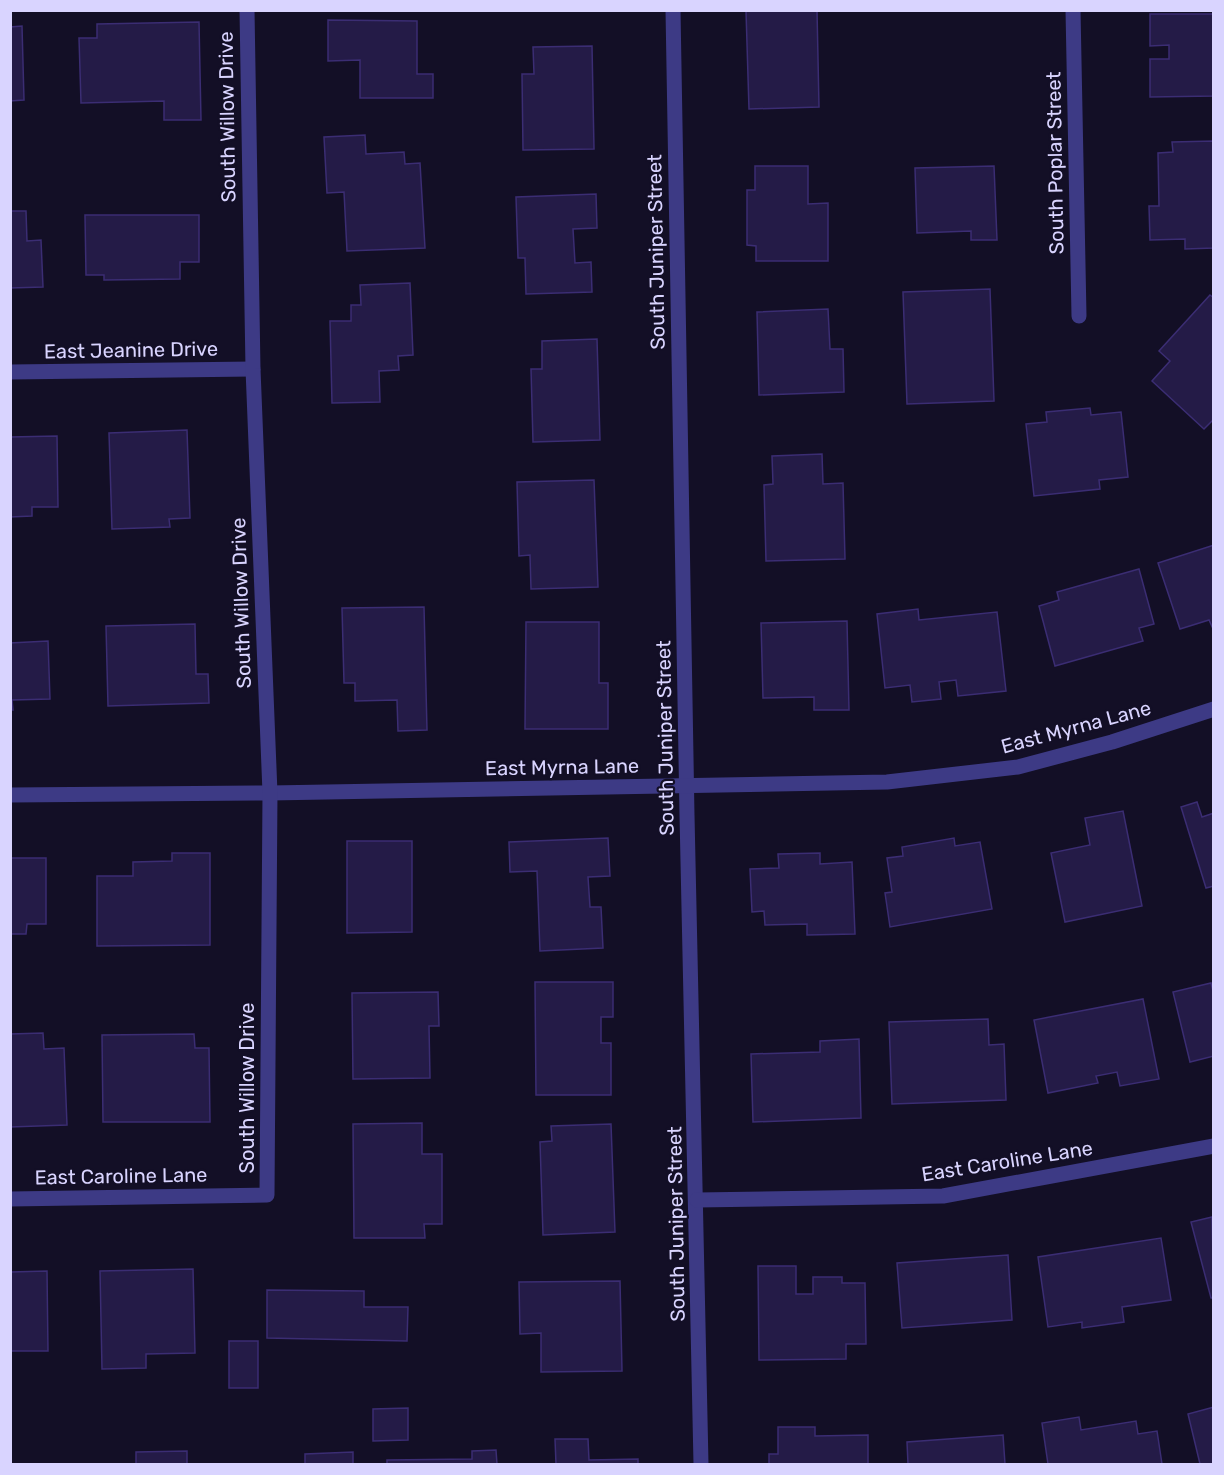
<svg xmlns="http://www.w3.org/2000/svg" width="1224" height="1475" font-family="Rubik,sans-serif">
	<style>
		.building { fill: #241b47; stroke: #3b2d73; stroke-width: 1.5 }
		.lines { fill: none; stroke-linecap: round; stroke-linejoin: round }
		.minor { stroke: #3d3a85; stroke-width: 15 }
		.labels { text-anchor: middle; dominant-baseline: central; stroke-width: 4.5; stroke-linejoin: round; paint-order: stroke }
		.street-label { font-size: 20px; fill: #d9d4ff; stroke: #130f26 }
	</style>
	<rect width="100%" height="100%" fill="#130f26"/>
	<g class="building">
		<polygon points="817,10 819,107 749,109 746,11"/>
		<polygon points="1150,14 1214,14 1214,96 1150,97 1150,59 1169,59 1169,45 1150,46"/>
		<polygon points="328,20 417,21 417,74 433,74 433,98 360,98 360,60 328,61"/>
		<polygon points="199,22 201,120 164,120 164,101 81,103 79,38 97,38 97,24"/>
		<polygon points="22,26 24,100 10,101 10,27"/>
		<polygon points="592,46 594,149 523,150 522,74 534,74 533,47"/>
		<polygon points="365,135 366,154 404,152 405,164 420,163 425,248 347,251 344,192 327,193 324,137"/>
		<polygon points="1214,141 1214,248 1185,249 1185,239 1150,240 1149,206 1159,206 1158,153 1173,152 1172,142"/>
		<polygon points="755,166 808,166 808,204 828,203 828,261 756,261 756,246 747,245 747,190 755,190"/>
		<polygon points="994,166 997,240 971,240 971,231 917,233 915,168"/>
		<polygon points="596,194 597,228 573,229 575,263 591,262 592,292 526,294 525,258 518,258 516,197"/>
		<polygon points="10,211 26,211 27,241 41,240 43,287 10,288"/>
		<polygon points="85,215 199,215 199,262 180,262 180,279 104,280 104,275 86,275"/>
		<polygon points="410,283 413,355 398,356 399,370 379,371 380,402 332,403 330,321 351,321 351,305 361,305 360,285"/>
		<polygon points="990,289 994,401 907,404 903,292"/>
		<polygon points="1210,295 1214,298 1214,419 1204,429 1152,381 1170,361 1159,351"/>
		<polygon points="828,309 830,349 843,349 844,392 759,395 757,312"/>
		<polygon points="597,339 600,440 533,442 531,369 542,369 542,341"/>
		<polygon points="1090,408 1091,415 1121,412 1128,477 1099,480 1100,489 1034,496 1026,424 1047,422 1046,412"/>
		<polygon points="187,430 190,518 169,519 170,527 112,529 109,433"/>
		<polygon points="57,436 58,507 32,507 32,516 10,517 10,437"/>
		<polygon points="822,454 823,484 843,483 845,559 766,561 764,485 773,484 772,456"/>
		<polygon points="594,480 598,587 531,589 530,555 519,556 517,482"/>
		<polygon points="1214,545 1214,631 1209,620 1180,629 1158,563"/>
		<polygon points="1139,569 1154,624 1139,628 1143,641 1055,666 1039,606 1059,600 1057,592"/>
		<polygon points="424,607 427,730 398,731 397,700 355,701 355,683 344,683 342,608"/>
		<polygon points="918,609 919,620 997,612 1006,691 958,696 956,680 939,682 941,699 912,702 910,685 885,688 877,614"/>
		<polygon points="847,621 849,710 814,710 814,697 763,698 761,623"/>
		<polygon points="526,622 599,622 599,683 608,683 608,729 525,729"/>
		<polygon points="195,624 196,674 208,674 209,703 108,706 106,626"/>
		<polygon points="48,641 50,699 12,700 13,710 10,710 10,643"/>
		<polygon points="1197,802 1202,817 1214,813 1214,886 1206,888 1181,807"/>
		<polygon points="1123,811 1142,906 1065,922 1051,853 1090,845 1085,818"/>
		<polygon points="608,838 610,876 588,877 590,907 601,907 603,948 540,951 537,871 510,872 509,842"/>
		<polygon points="954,838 955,846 980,842 992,909 890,927 885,893 892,892 887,858 903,856 902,847"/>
		<polygon points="347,841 412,841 412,932 347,933"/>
		<polygon points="172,853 210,853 210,945 97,946 97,876 133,876 133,862 172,861"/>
		<polygon points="820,853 820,864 852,862 855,934 807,935 807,924 765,925 764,911 752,912 750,869 779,868 778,854"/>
		<polygon points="11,858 46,858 46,924 27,924 26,934 10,934"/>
		<polygon points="535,982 613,982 613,1017 601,1017 601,1043 611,1043 611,1095 536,1095"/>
		<polygon points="1211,983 1214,995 1214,1056 1190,1062 1173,992"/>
		<polygon points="438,992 439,1026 429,1026 430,1078 353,1079 352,993"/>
		<polygon points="1143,999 1159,1079 1120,1086 1117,1072 1096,1076 1098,1083 1048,1093 1034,1020"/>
		<polygon points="988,1019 989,1045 1004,1044 1006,1100 892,1104 889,1022"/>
		<polygon points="43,1033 44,1049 64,1048 67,1125 10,1127 10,1034"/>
		<polygon points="194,1034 195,1048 209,1048 210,1122 103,1122 102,1035"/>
		<polygon points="859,1039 861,1118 753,1122 751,1054 820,1052 820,1041"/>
		<polygon points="422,1123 422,1154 442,1154 442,1224 424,1224 425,1238 354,1238 353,1124"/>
		<polygon points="611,1124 615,1232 543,1235 540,1142 552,1141 551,1126"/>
		<polygon points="1212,1217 1214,1298 1211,1298 1191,1222"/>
		<polygon points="1161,1238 1171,1300 1122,1307 1124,1322 1082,1328 1082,1322 1048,1327 1038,1257"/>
		<polygon points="1008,1255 1012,1320 902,1328 897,1263"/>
		<polygon points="758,1266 796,1266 796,1294 813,1294 813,1277 842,1277 842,1283 865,1283 866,1344 846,1344 846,1359 759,1360"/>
		<polygon points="193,1269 195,1353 146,1354 146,1368 102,1369 100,1271"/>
		<polygon points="47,1271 48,1351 10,1351 11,1272"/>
		<polygon points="620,1281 622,1371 541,1372 541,1333 520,1334 519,1282"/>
		<polygon points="267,1290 364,1291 364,1307 408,1307 407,1341 267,1338"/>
		<rect x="229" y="1341" width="29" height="47"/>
		<polygon points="1214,1407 1214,1464 1200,1464 1188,1414"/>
		<polygon points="408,1408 408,1440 373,1441 373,1409"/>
		<polygon points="1079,1417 1081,1430 1136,1421 1138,1434 1157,1431 1162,1464 1048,1464 1042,1423"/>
		<polygon points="778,1427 815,1427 815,1436 868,1435 868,1464 769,1464 769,1454 778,1454"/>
		<polygon points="1003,1435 1005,1464 908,1464 907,1442"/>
		<polygon points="555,1439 588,1439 589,1460 638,1459 638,1464 556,1464"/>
		<polygon points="496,1450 497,1464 387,1464 387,1460 472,1459 472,1451"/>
		<polygon points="187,1451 187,1464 136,1464 136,1452"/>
		<polygon points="353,1452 353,1464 305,1464 305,1454"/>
	</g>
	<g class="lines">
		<g class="minor">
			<polyline points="673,10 687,815 701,1464"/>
			<polyline points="1073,10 1079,316"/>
			<polyline points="10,372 253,369"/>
			<polyline points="10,795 270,793 887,782 1018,767 1112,742 1214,709"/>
			<polyline points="10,1199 267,1195 270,793 253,369 247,10"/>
			<polyline points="697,1200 943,1196 1214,1146"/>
		</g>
	</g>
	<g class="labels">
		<g class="street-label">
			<text transform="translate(227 117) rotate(-91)">South Willow Drive</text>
			<text transform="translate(1055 163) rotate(-91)">South Poplar Street</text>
			<text transform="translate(656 252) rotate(-91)">South Juniper Street</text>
			<text transform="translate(131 350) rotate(-1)">East Jeanine Drive</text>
			<text transform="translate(241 603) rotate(-92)">South Willow Drive</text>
			<text transform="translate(1076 727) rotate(-15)">East Myrna Lane</text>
			<text transform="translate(665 738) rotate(-91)">South Juniper Street</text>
			<text transform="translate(562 767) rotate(-1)">East Myrna Lane</text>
			<text transform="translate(247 1088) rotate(-90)">South Willow Drive</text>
			<text transform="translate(1007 1161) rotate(-9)">East Caroline Lane</text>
			<text transform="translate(121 1176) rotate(-1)">East Caroline Lane</text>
			<text transform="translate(676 1224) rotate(-91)">South Juniper Street</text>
		</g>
	</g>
	<rect width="1224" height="1475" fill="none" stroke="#d9d4ff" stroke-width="24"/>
</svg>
